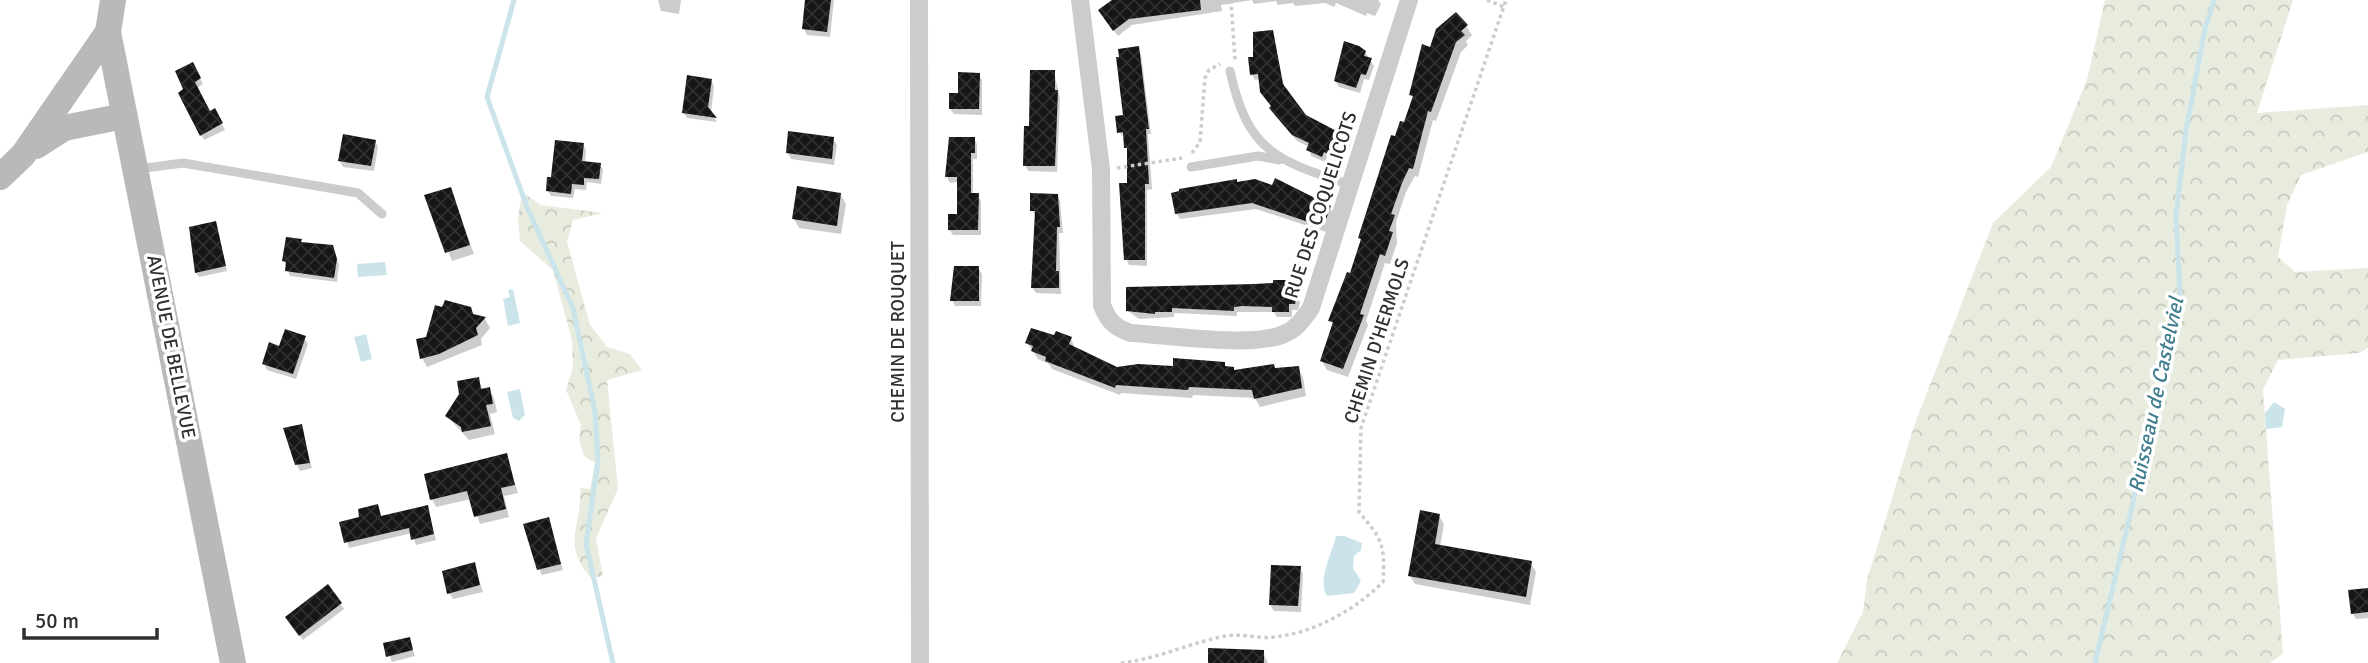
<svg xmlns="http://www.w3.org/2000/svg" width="2368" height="663" font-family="Signika,sans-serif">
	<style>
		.forest { fill: url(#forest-crowns) }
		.water { fill: #cbe4eb }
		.shadow { fill: #0003 }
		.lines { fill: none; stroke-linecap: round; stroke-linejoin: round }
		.stream { stroke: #cbe4eb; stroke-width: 5 }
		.building { fill: url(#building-cross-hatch) }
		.path { stroke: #ccc; stroke-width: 3.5; stroke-dasharray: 3.5 3.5; stroke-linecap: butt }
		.lane { stroke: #ccc; stroke-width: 9 }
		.street { stroke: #ccc; stroke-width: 18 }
		.secondary { stroke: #b9b9b9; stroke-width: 26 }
		.labels { text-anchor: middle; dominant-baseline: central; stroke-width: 7; stroke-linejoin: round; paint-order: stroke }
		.street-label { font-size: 19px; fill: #2f2f2f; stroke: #fff }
		.water-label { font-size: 21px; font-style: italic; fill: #417e8e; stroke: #fff }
	</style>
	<defs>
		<pattern id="forest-crowns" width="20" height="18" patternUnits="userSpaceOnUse" patternTransform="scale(1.75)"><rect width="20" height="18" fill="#e8ecde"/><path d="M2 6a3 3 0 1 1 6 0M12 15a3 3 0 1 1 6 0" fill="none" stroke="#c7cbbf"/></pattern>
		<pattern id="building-cross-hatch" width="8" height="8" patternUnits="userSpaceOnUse" patternTransform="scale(1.75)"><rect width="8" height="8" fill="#161616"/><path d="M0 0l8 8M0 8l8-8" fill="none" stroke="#303030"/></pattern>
	</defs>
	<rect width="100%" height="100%" fill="#fff"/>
	<g class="forest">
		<polygon points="2105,0 2293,0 2257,113 2368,105 2368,152 2301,175 2287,205 2278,257 2295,272 2368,268 2368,348 2359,353 2278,360 2263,390 2283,654 2270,663 1837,663 1863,612 1867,580 1914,426 1993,223 2051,167 2087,80"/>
		<path d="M522 192 541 205 603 213 573 220 567 242 590 325 607 347 630 354 642 370 607 380 618 489 596 538 603 576 591 578C560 543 583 526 580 488L590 489 595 463 584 456 579 440 581 425 566 390 573 368 572 340 553 270 520 241 518 218Z"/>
	</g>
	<g class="water">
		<polygon points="385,262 387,275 358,277 357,264"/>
		<polygon points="513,289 520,323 508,326 503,299 510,297 508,290"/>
		<polygon points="366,334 372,359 361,362 354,337"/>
		<polygon points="520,389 525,415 519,421 513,418 507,392"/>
		<polygon points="2274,402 2285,409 2282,427 2266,429 2265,413"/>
		<path d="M1336 536H1344L1362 543 1361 550 1354 556 1353 568 1361 581 1354 593 1327 596C1317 579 1332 554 1336 536Z"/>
	</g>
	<g class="shadow">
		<polygon points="658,0 681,0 679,14 661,11"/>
		<polygon points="806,0 834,0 830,37 807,35 804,29"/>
		<polygon points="1118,0 1378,0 1381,4 1375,16 1367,13 1366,16 1336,3 1334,7 1325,3 1295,6 1293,3 1278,5 1276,1 1254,4 1252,0 1221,5 1222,11 1132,25 1118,36 1105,18"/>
		<polygon points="1466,26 1472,35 1466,41 1468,45 1461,52 1436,121 1433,120 1418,177 1415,176 1406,192 1396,222 1397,243 1390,264 1385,263 1366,321 1368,325 1348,377 1327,370 1322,361 1334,326 1330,320 1352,276 1362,243 1360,238 1396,138 1405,125 1414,99 1411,95 1431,49"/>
		<polygon points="1272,32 1285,90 1305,117 1347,139 1350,145 1342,164 1327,157 1325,162 1311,156 1309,147 1297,141 1274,114 1260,79 1255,80 1252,74 1255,58"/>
		<polygon points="1138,48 1141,54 1151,134 1148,134 1152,189 1147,190 1147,266 1129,265 1123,252 1121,185 1129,185 1129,153 1125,138 1119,132"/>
		<polygon points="1365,52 1374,66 1369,80 1364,79 1360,93 1339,87 1335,81"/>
		<polygon points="193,64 203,84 197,88 209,113 215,110 225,130 204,140 180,93 186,89"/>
		<polygon points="1054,72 1060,98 1057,172 1028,171 1025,165 1031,128"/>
		<polygon points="979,74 982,80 982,115 954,114 950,109"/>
		<polygon points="711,80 714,86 711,113 717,122 687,118 684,113"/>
		<polygon points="833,139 837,145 834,165 791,159 788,153"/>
		<polygon points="974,139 977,144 977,159 973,159 973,195 978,195 981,201 981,235 953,235 949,229 958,216 959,182 950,183 947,177"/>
		<polygon points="375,141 378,147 374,171 343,167 340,161"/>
		<polygon points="583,145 586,150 585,163 600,164 603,170 601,184 587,182 586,190 575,189 573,198 551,196 548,191 553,179"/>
		<polygon points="1238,184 1329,207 1333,213 1326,232 1256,209 1180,219 1176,213"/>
		<polygon points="450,189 474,254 452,261 426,196"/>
		<polygon points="840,194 846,204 841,234 799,228 794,219"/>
		<polygon points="1057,195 1060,201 1063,233 1059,233 1061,294 1036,293 1032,287 1035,216 1032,210"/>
		<polygon points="215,223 227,271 199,277 196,272"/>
		<polygon points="301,241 302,244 335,253 339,265 337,282 290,276 284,261"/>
		<polygon points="978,268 982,274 981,306 955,306 952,300"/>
		<polygon points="1296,282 1300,303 1298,310 1292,310 1292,317 1277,317 1274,312 1237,312 1237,316 1174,313 1174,317 1139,319 1128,311 1128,289"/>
		<polygon points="470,308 475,316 485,319 490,328 481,339 482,345 427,367 422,358 428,339"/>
		<polygon points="1055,337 1071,338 1075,349 1117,369 1226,368 1235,372 1298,368 1303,377 1306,396 1260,407 1255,398 1193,395 1192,398 1121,393 1120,395 1052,369 1049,364 1038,359 1027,343"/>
		<polygon points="304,338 308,344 296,379 267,370 264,364 280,349"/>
		<polygon points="478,379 483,390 489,389 494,398 497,412 490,414 495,434 469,440 447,416"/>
		<polygon points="301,426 312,468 300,471 297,465"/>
		<polygon points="506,455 518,493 504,496 509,517 480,524 471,499 436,507 432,499"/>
		<polygon points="378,506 382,518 427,507 436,540 416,545 412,533 349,548 341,523 361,519"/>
		<polygon points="1439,516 1444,524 1440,547 1531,563 1536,572 1530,605 1415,584 1410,576"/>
		<polygon points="548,519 563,570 542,575 539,569"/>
		<polygon points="474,564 483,592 453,599 449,593"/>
		<polygon points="1300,568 1303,574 1301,612 1274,611 1270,605"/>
		<polygon points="328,587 344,609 303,640 290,622"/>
		<polygon points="2368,590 2368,618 2356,619 2353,614"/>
		<polygon points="409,639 415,656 392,662 385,645"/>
		<polygon points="1263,652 1268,663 1210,663"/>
	</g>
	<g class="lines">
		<g class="stream">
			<polyline points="514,0 487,97 527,207 573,308 595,412 598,461 586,544 613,663"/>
			<polyline points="2095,663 2162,380 2180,294 2176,216 2186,130 2205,29 2214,0"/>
		</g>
	</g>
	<g class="building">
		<polygon points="805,0 831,0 827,32 802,29"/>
		<polygon points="1112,0 1200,0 1201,10 1129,19 1113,31 1098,10"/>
		<polygon points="1456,12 1468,25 1461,31 1465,35 1456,42 1431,112 1428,111 1413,169 1409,168 1402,183 1391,214 1395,215 1389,231 1393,232 1385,256 1380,254 1360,314 1364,315 1343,369 1320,361 1333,322 1328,321 1347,272 1350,273 1361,239 1358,238 1391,135 1395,136 1400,121 1404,122 1413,96 1409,95 1422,44 1430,47 1436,29"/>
		<polygon points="1273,30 1283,84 1306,115 1348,137 1338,159 1324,152 1322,157 1306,150 1309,143 1292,135 1269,108 1271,106 1260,92 1258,74 1250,75 1248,57 1253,57 1253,32"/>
		<polygon points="1344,41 1359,46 1366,51 1364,56 1372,58 1366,75 1361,74 1356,88 1334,81"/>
		<polygon points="1139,46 1149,129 1146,129 1149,184 1145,184 1145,260 1124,260 1119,183 1127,183 1127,148 1124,148 1123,132 1117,133 1116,124 1115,116 1123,115 1116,57 1119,57 1118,49"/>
		<polygon points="193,62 201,78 195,82 210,111 215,108 223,123 200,136 178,93 183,89 175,71"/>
		<polygon points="1030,70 1055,70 1055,90 1058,90 1055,166 1023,166 1024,126 1029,126"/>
		<polygon points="958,72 980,73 979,109 949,109 949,93 958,93"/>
		<polygon points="687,75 712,79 708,107 717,118 682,113"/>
		<polygon points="788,131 834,137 832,159 786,153"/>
		<polygon points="343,134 376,140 371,166 338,161"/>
		<polygon points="949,137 975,137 975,153 971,153 971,193 979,193 978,230 948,230 948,214 957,214 957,177 945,177"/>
		<polygon points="555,140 584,143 582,161 601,163 599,179 584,178 584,185 572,184 571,194 546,191 547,177 551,177"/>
		<polygon points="1275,178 1331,206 1323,227 1252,203 1175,214 1171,193 1179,191 1179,189 1237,179 1237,182 1255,179 1272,185"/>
		<polygon points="797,186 841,193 837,226 792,219"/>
		<polygon points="451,187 470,245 445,253 424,195"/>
		<polygon points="1030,193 1058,194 1060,227 1057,227 1056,271 1059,271 1059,288 1031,288 1035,211 1030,211"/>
		<polygon points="216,221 226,266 195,273 189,227"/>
		<polygon points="286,237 302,239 301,242 333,245 337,259 334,278 285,271 286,262 282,261"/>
		<polygon points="954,266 979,266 979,301 950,301"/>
		<polygon points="1273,280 1297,280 1297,296 1295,304 1289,304 1289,312 1272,312 1272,307 1242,306 1234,307 1234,311 1172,308 1172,312 1155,312 1155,314 1126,311 1126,287 1256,284 1273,283"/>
		<polygon points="445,300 471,307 473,314 486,317 476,328 478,335 439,354 420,359 416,339 426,337 435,305 442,307"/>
		<polygon points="1031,328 1054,335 1056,331 1072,337 1069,344 1117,367 1138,364 1173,366 1173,358 1225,362 1225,366 1234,367 1234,370 1274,364 1275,368 1299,366 1302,388 1254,399 1252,390 1189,387 1188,390 1116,385 1115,388 1045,361 1046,357 1031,351 1033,346 1025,343"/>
		<polygon points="285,329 306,336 293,374 262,364 269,342 279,346"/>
		<polygon points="479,377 481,389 490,387 493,404 486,405 491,426 462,432 461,427 445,416 459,394 457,381"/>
		<polygon points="302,424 310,463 295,465 283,428"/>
		<polygon points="507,453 515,485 501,488 506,509 474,517 467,491 430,500 424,474"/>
		<polygon points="378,504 381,516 428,505 434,534 411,540 409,528 344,543 339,522 359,517 358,509"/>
		<polygon points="1420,510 1440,514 1435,544 1532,561 1526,597 1408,576"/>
		<polygon points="549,517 561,564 537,570 523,524"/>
		<polygon points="475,562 480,585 447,594 442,571"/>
		<polygon points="1271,565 1301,566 1298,606 1269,605"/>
		<polygon points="328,584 342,603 299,636 285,617"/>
		<polygon points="2368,588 2368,612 2351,614 2348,590"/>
		<polygon points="410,637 413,650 386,657 383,643"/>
		<polygon points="1208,648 1264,650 1264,663 1208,663"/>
	</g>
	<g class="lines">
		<g class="path">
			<polyline points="1231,0 1235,60"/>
			<polyline points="1487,0 1504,7"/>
			<polyline points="1192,153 1200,142 1205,78 1209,70 1220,64"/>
			<polyline points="1117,168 1182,158"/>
			<path d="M1121 663C1157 659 1190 643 1225 636 1241 633 1258 639 1274 637 1314 633 1355 610 1383 582 1385 545 1383 540 1359 512L1361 428 1506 0"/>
		</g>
		<g class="lane">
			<path d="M1230 71C1248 153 1277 160 1350 185"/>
			<polyline points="1191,167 1258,156 1279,160"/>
			<polyline points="138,169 183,163 358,193 382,214"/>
		</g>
		<g class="street">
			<polyline points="919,0 920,663"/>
			<path d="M1080 0 1101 169 1102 305C1108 321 1115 328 1131 333 1168 335 1254 348 1284 334 1297 329 1303 319 1311 308L1409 0"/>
		</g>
		<g class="secondary">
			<polyline points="113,0 108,32 233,663"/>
			<polyline points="36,146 64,128 124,116"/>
			<polyline points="0,177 23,155 108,32"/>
		</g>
	</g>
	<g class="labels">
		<g class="street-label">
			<text transform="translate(1321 205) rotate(-72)">RUE DES COQUELICOTS</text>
			<text transform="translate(898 332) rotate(-90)">CHEMIN DE ROUQUET</text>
			<text transform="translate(1377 341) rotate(-72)">CHEMIN D'HERMOLS</text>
			<text transform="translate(171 347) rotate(79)">AVENUE DE BELLEVUE</text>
		</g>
		<g class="water-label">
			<text transform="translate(2156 395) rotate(-78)">Ruisseau de Castelviel</text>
		</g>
	</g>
	<path d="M24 628v10h133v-10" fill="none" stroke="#2f2f2f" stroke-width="3.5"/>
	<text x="35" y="628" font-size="21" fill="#2f2f2f" stroke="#ffffff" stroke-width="5" paint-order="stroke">50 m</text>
</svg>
